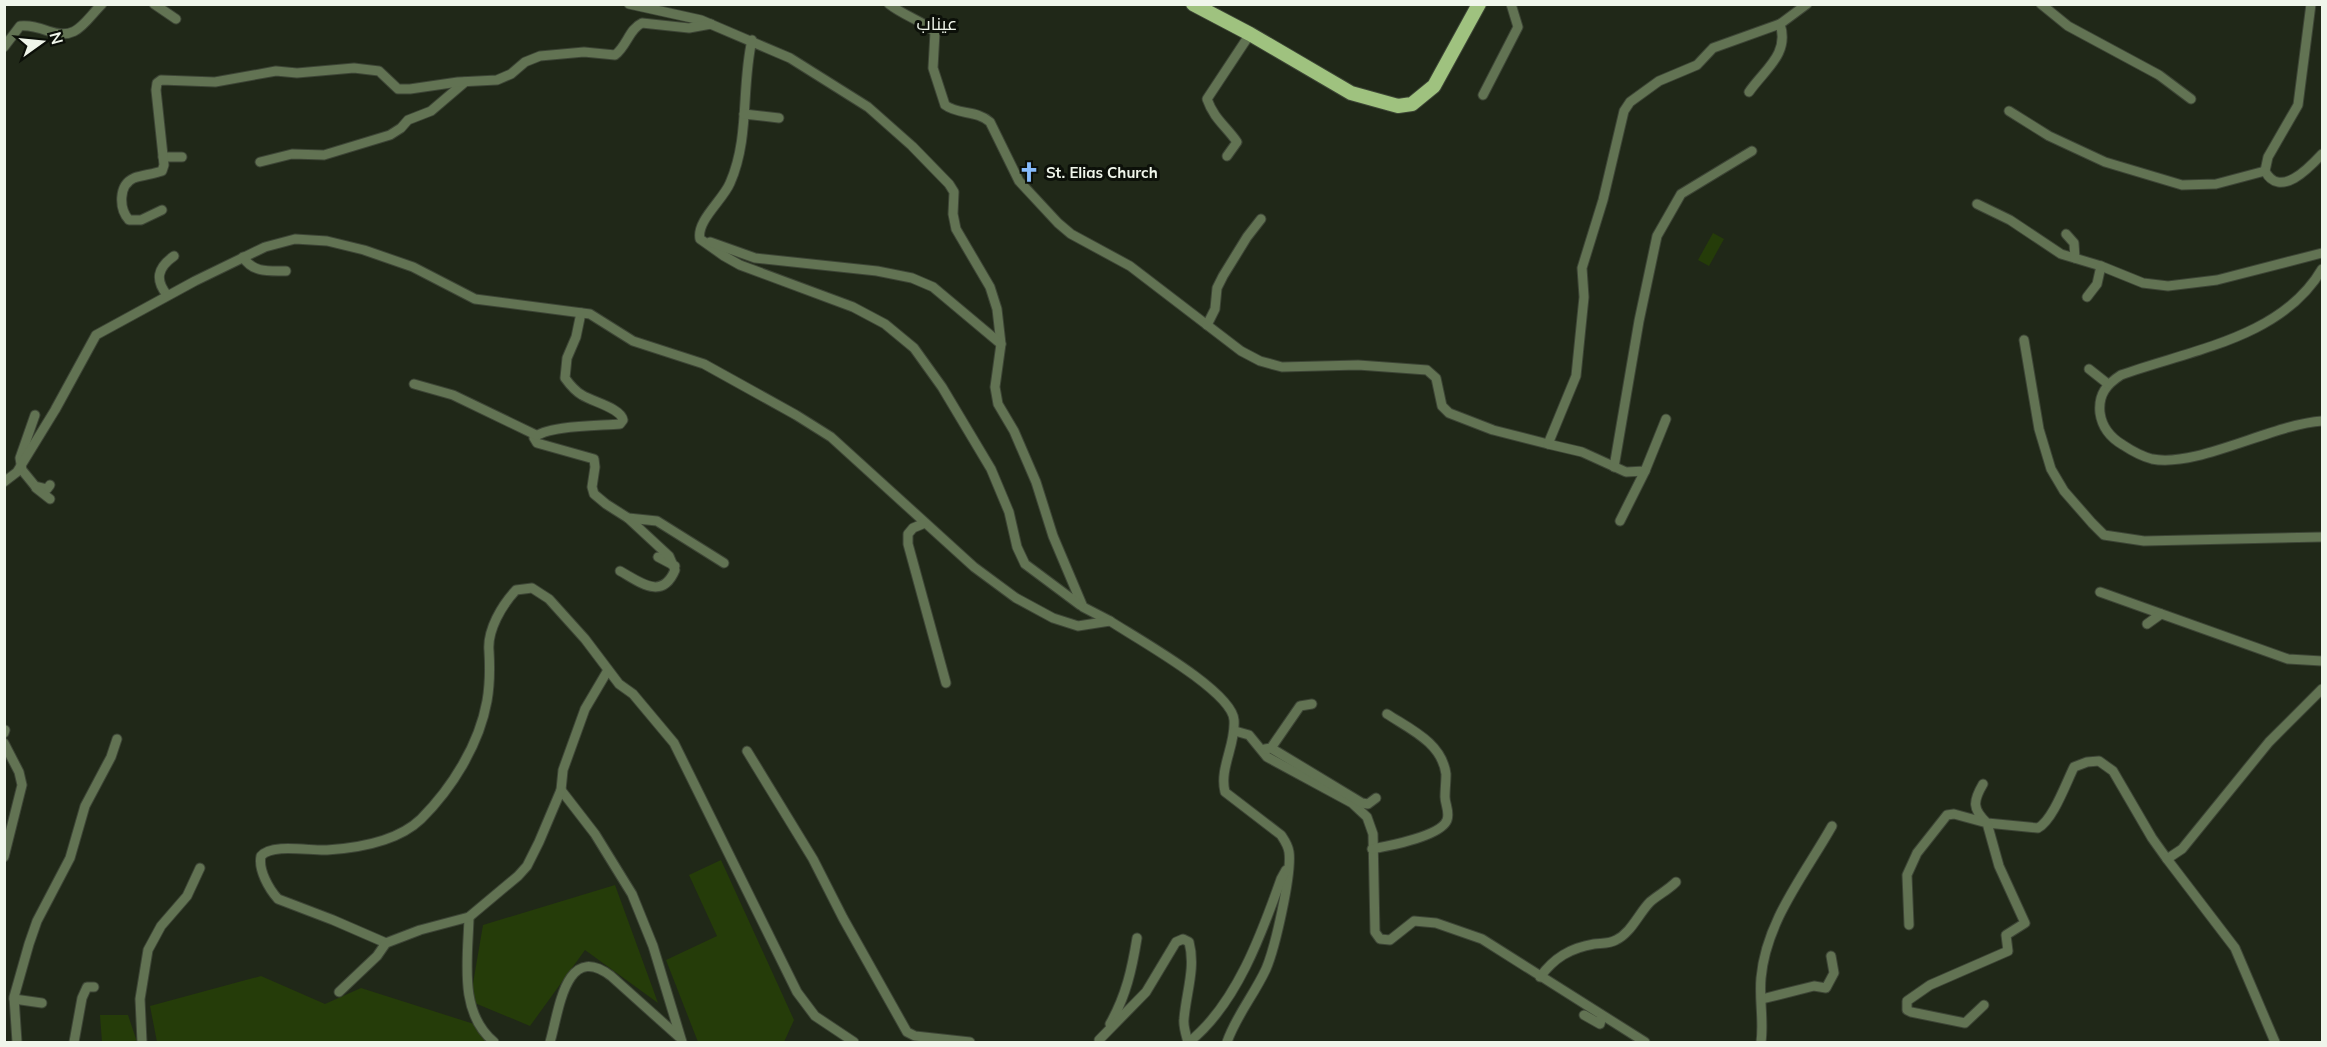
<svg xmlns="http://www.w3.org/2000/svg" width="2327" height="1047" font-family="Mulish,Cairo,sans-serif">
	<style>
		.green { fill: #253c09 }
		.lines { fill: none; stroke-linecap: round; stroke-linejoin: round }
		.street-casing { stroke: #3d4536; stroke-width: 11 }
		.primary-casing { stroke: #3d4536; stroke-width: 16 }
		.street { stroke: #627353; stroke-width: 9 }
		.primary { stroke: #9fc27f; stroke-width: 14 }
		.labels { text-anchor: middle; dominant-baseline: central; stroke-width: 6; stroke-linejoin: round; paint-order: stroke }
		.poi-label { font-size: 15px; font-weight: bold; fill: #f0f6eb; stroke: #0c1009; text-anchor: start }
		.quarter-label { font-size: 18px; fill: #f0f6eb; stroke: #0c1009 }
	</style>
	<rect width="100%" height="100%" fill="#202818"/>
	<g class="green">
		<polygon points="1713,233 1724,239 1709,266 1698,260"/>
		<polygon points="721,860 794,1020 784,1042 698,1042 666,960 717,936 689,875"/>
		<polygon points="615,885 658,1003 585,950 530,1026 470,1001 483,925"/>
		<polygon points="261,976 325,1004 361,988 474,1024 499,1042 157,1042 150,1006"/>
		<polygon points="100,1015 128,1015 137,1042 102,1042"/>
	</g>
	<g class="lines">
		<g class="street-casing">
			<g id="street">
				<polyline points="154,4 176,19"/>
				<polyline points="629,4 701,20 790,58 868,107 912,146 949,184 954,192 953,214 956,229 990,287 997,309 1001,344 995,387 998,404 1014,431 1036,482 1053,536 1083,607 1110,621"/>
				<path d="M889 4C904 16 921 20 935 32L933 68 945 105C958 115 977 110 990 122L1019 181 1058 223 1071 234 1130 266 1241 351 1260 361 1282 367 1358 365 1427 370 1436 378 1442 406 1449 413 1493 430 1548 444"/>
				<polyline points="2041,4 2068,26 2159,75 2191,99"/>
				<path d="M2311 4 2298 105 2268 157 2265 171C2280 199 2309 168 2322 154"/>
				<path d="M752 40C741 87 750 138 730 183 723 200 696 221 700 239L724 256 740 265 853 307 885 324 914 348 942 387 991 469 1009 512 1017 547 1025 564 1080 605"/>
				<path d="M4 47 20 26C30 25 39 28 48 31 77 41 83 23 102 4"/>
				<path d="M1749 92C1764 70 1790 54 1780 24"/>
				<polyline points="1483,95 1518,27 1511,4"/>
				<polyline points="2009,111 2049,136 2105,162 2182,185 2216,184 2265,171"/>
				<polyline points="744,114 779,118"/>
				<path d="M1227 156 1237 142C1226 126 1214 119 1207 99L1250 34"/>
				<polyline points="163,157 182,157"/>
				<polyline points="260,162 292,154 324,155 390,135 401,128 408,120 431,111 465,82"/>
				<polyline points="1977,204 2010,220 2061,254 2101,266 2143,283 2168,286 2217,280 2322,253"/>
				<path d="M162 210 141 220H129C119 209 118 185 134 178 143 175 153 174 162 171L164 165 156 90 157 83 161 80 215 82 276 71 297 73 354 68 379 71 398 89H410L458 82 497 80 511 74 525 62 540 56 584 52 615 55C627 46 629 29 642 23L689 28 711 24"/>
				<polyline points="2066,234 2074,243 2075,258"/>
				<polyline points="710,242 755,258 877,271 912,278 933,287 1001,344"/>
				<path d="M243 257C253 273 269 271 286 271"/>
				<path d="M2322 269C2282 338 2190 350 2121 375 2107 384 2098 394 2100 413 2102 427 2111 438 2123 445 2132 451 2141 456 2152 459 2197 468 2273 424 2322 421"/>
				<path d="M167 295C155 280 157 268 174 256"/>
				<polyline points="2087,297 2097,284 2101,266"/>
				<path d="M581 313 576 337 567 358 565 378C570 385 575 391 582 395 593 402 621 408 623 420L620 424C601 426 546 425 534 438L537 443 594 459 595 467 592 487 594 494 606 504 628 518 657 521 724 563"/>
				<polyline points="1207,325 1215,309 1217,288 1223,276 1247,237 1261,219"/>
				<polyline points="2024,340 2039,429 2051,469 2064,491 2092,523 2104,535 2144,541 2322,537"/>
				<polyline points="2089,369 2108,384"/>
				<polyline points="414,384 453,395 536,435"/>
				<polyline points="35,415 20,458 22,470 35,486 47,489 50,485"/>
				<polyline points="1666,419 1645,471 1626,472 1582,452 1548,444 1576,376 1584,297 1582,268 1603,200 1624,111 1630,102 1659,81 1697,65 1713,48 1780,24 1807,4"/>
				<polyline points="1614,467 1639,321 1657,236 1681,194 1752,151"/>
				<path d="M4 482 17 472 55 410 96 335 195 281 265 247 295 239 327 241 364 250 413 267 475 299 590 314 633 341 704 364 796 415 831 437 974 567 1016 598 1053 618 1078 626 1110 621C1136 638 1232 691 1234 720 1236 745 1219 768 1225 792L1281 835C1285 841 1288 845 1289 852 1292 874 1275 948 1266 969 1254 995 1236 1016 1227 1042"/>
				<polyline points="36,488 50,499"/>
				<polyline points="1620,521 1645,471"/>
				<polyline points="925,523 913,528 908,534 908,544 946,683"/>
				<polyline points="658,557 675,566"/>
				<path d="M620 571C640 582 662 601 675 570L669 556 628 518"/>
				<polyline points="2100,592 2288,659 2322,661"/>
				<polyline points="2147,624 2161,614"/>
				<polyline points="1235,731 1249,735 1267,757 1352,803 1367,817 1373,834 1375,932 1380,939 1390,940 1414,921 1436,923 1482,939 1645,1042"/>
				<polyline points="4,733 5,730"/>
				<polyline points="4,743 19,772 22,785 4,857"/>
				<polyline points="1271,748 1362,803 1368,804 1376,798"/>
				<polyline points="1265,749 1271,748 1300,706 1312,704"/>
				<polyline points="747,751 813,859 843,918 907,1032 915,1036 970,1042"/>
				<path d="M1983 784C1973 801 1972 809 1987 823L2038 828C2053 820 2066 783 2074 767L2087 762 2099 761 2113 771 2152 838 2167 859 2182 849 2269 742 2322 689"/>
				<polyline points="561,790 595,834 632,894 653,946 682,1042"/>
				<path d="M1372 849C1389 846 1441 836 1447 820 1450 812 1445 804 1445 797 1445 789 1446 782 1446 774 1442 743 1410 729 1387 714"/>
				<polyline points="2167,859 2235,948 2275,1042"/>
				<path d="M469 917C468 959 458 1012 494 1042"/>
				<polyline points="1909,925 1907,875 1917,853 1947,815 1954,814 1987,823 1999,866 2025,923 2006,935 2008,951 1930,985 1907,1001 1907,1010 1911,1012 1965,1023 1984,1005"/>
				<path d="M386 943 333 920 278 899C269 889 258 870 261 856 272 843 310 851 327 850 359 848 397 842 421 819 452 788 479 745 487 701 490 684 490 668 489 651 487 630 502 605 516 590L532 588 549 599 585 639 619 684 633 694 674 743 797 992 815 1016 854 1042"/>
				<path d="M1540 977C1554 958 1570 948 1594 944 1601 943 1609 944 1616 940 1631 933 1639 913 1650 902 1658 895 1668 890 1676 882"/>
				<polyline points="339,992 377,956 386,943 420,930 469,917 518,876 527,866 539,842 561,790 563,770 585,709 608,670"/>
				<polyline points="14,999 42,1003"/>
				<polyline points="1762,999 1814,986 1826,988 1834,973 1831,956"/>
				<polyline points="1584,1015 1600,1024 1602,1016"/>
				<path d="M1110 1024C1126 996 1132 969 1137 938"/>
				<path d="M1099 1040 1146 992 1176 942 1183 939 1189 942C1196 968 1186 993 1184 1019 1183 1026 1186 1035 1188 1042"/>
				<polyline points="17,1042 14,997 29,944 37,921 70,858 85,806 111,757 117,739"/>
				<polyline points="74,1042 82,998 87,987 94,987"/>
				<polyline points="142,1042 140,999 148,950 161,926 187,896 200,868"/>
				<path d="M550 1042C559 1012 565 941 611 976L679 1037"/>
				<path d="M1189 1042C1236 1005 1262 933 1281 879L1286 870"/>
				<path d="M1761 1042C1764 1021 1759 1000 1761 978 1766 921 1805 874 1832 826"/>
			</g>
		</g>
		<g class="primary-casing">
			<polyline id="primary" points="1193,4 1250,34 1351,93 1398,106 1412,104 1434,86 1479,4"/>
		</g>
		<use href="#street" class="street"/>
		<use href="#primary" class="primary"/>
	</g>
	<defs>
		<g id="church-bare" transform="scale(1.62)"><path d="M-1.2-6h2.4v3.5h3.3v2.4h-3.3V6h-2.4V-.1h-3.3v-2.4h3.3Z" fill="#86bbfb" stroke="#0c1009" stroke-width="2.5" paint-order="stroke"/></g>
	</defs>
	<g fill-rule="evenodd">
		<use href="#church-bare" x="1029" y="172"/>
	</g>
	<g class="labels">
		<g class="poi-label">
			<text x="1046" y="172">St. Elias Church</text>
		</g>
		<g class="quarter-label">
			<text x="937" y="23">عيناب</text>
		</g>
	</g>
	<rect width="2327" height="1047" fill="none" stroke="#f0f6eb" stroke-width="12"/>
	<g transform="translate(42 42) rotate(75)" stroke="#0c1009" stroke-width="4.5" paint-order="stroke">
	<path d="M0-4.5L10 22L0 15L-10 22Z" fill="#f0f6eb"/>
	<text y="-9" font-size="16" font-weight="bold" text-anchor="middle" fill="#f0f6eb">N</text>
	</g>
</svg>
